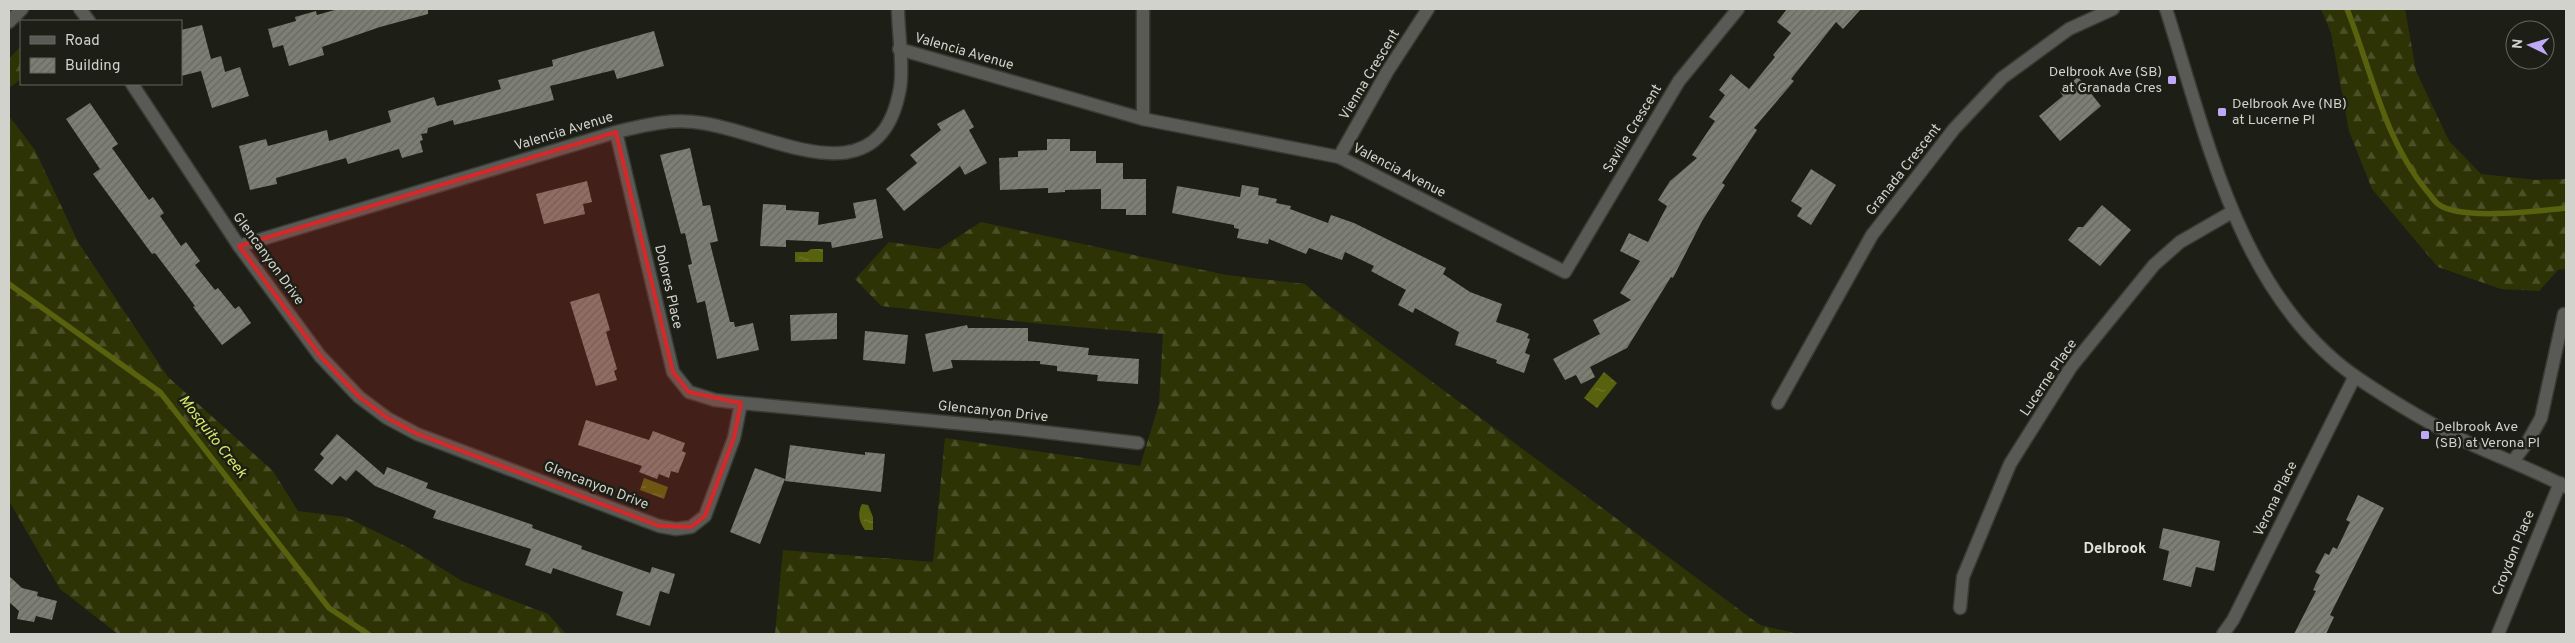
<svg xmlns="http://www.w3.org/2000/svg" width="2575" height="643" font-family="Overpass,sans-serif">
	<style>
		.forest { fill: url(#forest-firs) }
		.water { fill: url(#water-ripples) }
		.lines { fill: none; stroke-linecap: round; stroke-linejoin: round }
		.stream { stroke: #58610e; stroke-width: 5.5 }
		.building { fill: url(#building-hatch) }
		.minor-casing { stroke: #3a3c33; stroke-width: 15 }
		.minor { stroke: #595a56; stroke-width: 12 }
		.marked { fill: #d62828; fill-opacity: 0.2; stroke: #d62828; stroke-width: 4; stroke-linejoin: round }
		.poi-dot { fill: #bda9f5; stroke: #1d1f16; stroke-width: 2 }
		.labels { text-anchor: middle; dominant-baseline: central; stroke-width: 5; stroke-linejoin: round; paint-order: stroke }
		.street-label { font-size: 14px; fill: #d1d2cc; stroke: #1d1f16 }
		.poi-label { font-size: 14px; fill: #d1d2cc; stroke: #1d1f16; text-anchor: start }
		.water-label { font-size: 15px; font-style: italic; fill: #d8ea67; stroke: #1d1f16 }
		.neighbourhood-label { font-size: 15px; font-weight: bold; fill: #e2e4d8; stroke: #1d1f16 }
	</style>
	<defs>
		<pattern id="forest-firs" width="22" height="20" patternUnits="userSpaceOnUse" patternTransform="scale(1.25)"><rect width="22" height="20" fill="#2e3306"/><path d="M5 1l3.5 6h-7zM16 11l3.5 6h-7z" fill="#4b5029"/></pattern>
		<pattern id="water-ripples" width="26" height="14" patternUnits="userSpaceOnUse" patternTransform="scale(1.25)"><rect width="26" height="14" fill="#58610e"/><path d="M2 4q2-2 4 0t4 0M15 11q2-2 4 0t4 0" fill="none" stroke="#6f7730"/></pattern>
		<pattern id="building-hatch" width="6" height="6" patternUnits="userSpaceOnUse" patternTransform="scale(1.25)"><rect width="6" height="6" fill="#7d7f75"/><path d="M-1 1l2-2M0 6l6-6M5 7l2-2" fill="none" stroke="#676961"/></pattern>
	</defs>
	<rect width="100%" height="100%" fill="#1d1f16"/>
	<g class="forest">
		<polygon points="2321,9 2405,9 2416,71 2449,141 2481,174 2536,180 2566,179 2566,269 2558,270 2539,291 2501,289 2438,267 2372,189 2349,131 2331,33"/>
		<polygon points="21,46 21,79 9,88 9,59"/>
		<polygon points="9,116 35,150 78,242 168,377 273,471 298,511 346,517 409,548 462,581 548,614 566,634 118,634 60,589 9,501"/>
		<polygon points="981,222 1226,275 1305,284 1326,303 1760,625 1798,634 775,634 783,550 933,562 945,438 1140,466 1159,404 1163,334 1042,324 881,306 855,279 889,242 939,249"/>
	</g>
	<g class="water">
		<polygon points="811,249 823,249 823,262 795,262 795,252 807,252"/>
		<polygon points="1604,372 1617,383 1597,408 1584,398"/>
		<polygon points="644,478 668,487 664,499 640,490"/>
		<path d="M862 504 868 505 873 517V530H865C859 522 857 513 862 504Z"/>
	</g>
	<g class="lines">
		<g class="stream">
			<path d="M2347 9C2371 69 2384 139 2426 190 2430 194 2434 201 2438 204 2460 221 2538 211 2566 208"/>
			<polyline points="9,284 160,392 329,608 368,634"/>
		</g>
	</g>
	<g class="building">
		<polygon points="338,9 428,9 428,14 380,27 322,47 324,55 289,66 283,45 273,48 268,29 296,21 295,17 316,11 317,15"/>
		<polygon points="1787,9 1861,9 1843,29 1836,22 1791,79 1794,81 1754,128 1757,130 1722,183 1725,185 1702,221 1673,278 1671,277 1627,348 1590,367 1595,377 1581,384 1576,375 1565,380 1553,359 1600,334 1593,320 1631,300 1620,293 1640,261 1620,251 1629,233 1648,242 1667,206 1658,200 1670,181 1697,158 1692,155 1715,121 1709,117 1725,95 1719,90 1731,74 1749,89 1775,57 1773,55 1791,33 1777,22"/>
		<polygon points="202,25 211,59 221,56 225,72 240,67 249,96 212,108 201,71 181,76 181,30"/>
		<polygon points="654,31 664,66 617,79 614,70 550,86 554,100 454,125 453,120 428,128 427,133 421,134 423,140 420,141 423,152 402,158 399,149 348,164 346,158 276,178 277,184 250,190 239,146 266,139 268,146 327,130 329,141 391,122 388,111 434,97 437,106 501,89 498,80 553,66 552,60"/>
		<polygon points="2078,77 2101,106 2060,141 2039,116 2063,96 2060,92"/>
		<polygon points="90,103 118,144 112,148 149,200 153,197 164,213 160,216 181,246 186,242 200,261 195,265 215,290 218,288 235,309 239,306 251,323 222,345 193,307 195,306 155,253 152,254 93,174 100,169 66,119"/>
		<polygon points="964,109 974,127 969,130 987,163 965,175 960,166 904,211 886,189 917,163 910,155 941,130 937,124"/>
		<polygon points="1047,139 1070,139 1070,151 1096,151 1096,163 1123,163 1123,179 1146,179 1146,215 1126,215 1126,209 1101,209 1101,189 1065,190 1065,192 1048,193 1048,188 1000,190 999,158 1018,157 1018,151 1047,150"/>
		<polygon points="690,148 703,206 710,205 718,241 710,243 730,322 734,322 735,327 753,323 759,350 717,359 705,301 697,303 688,265 692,264 685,233 681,234 660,155"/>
		<polygon points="1811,169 1836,185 1811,225 1797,216 1802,208 1791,201"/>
		<polygon points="587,181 592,202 583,204 585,214 544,224 536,194"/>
		<polygon points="1242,185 1259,188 1258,195 1277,199 1276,203 1291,206 1290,209 1328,223 1331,215 1354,223 1446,268 1443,274 1470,292 1502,304 1496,322 1523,331 1529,334 1527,338 1530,339 1525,353 1530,355 1524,373 1496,363 1497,360 1455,345 1459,332 1415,308 1413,313 1398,305 1406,290 1371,271 1374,266 1345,252 1342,260 1309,248 1306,254 1269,239 1268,244 1237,238 1239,229 1234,228 1234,225 1172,213 1177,186 1240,197"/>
		<polygon points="876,199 883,238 832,248 831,242 786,240 786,247 760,246 763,204 786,205 786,210 819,212 818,225 856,218 853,203"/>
		<polygon points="2102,205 2131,230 2100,266 2068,240 2078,227 2083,227"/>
		<polygon points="599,293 610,330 606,332 617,369 614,371 617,380 596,386 570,302"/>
		<polygon points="837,313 837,339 791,341 790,315"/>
		<polygon points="967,325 968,328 1028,328 1028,341 1089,348 1088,355 1139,359 1138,384 1097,381 1098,375 1057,371 1057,366 1040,364 1040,361 951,360 953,368 933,372 925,334"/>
		<polygon points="865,331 908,335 905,364 863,360"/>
		<polygon points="586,420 649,440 653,431 685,443 682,451 686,453 678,473 671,471 669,478 659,474 657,479 639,472 642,466 578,445"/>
		<polygon points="337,434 384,475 387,467 428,483 426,488 533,525 532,528 582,546 581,549 650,573 652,567 675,574 669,594 660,591 650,626 616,615 623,592 553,568 551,574 525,565 531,549 433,518 436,511 375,486 356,470 346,481 340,476 332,485 314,470 324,458 320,454"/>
		<polygon points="790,445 865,455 865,452 885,454 881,492 785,481"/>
		<polygon points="755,468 785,479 760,544 730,532"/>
		<polygon points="2358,495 2384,508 2330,615 2334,617 2326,634 2294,634 2316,591 2313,590 2320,575 2315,572 2325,553 2329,555 2333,547 2337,549 2350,522 2346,520"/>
		<polygon points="2163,528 2220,541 2214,571 2196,567 2191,587 2163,580 2169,551 2159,548"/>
		<polygon points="9,576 22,588 38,592 37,596 57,601 52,620 36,616 34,622 17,619 19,611 9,602"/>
	</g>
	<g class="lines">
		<g class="minor-casing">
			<g id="minor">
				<polyline points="80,9 89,21"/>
				<path d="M2166 9C2207 137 2239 295 2356 377 2393 402 2433 426 2473 445 2504 459 2536 471 2566 487"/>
				<polyline points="9,22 22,9"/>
				<polyline points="899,49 1143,119 1339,157 1565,272 1679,81 1738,9"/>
				<polyline points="132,84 239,246 320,356 359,397 387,418 417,434 659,526 676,529 691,527 705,516 734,438 741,403 1009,428 1138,443"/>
				<polyline points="1143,119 1143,9"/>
				<polyline points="616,132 673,372 689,392 715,400 741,403"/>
				<polyline points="1339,157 1387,72 1428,9"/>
				<path d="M239 246 616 132C645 125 671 118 702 123 772 133 880 203 900 88 904 67 898 31 898 9"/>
				<polyline points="1778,403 1872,235 1954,129 2002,78 2069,29 2113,9"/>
				<polyline points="2513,461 2527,443 2541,418 2564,314"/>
				<polyline points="1960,608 1963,577 2010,464 2071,367 2154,265 2180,242 2232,212"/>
				<polyline points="2223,634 2233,620 2355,376"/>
				<polyline points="2498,634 2560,483"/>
			</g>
		</g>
		<use href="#minor" class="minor"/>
	</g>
	<path class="marked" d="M616 132 673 372 689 392 741 403 734 438 705 516 691 527 659 526 417 434 387 418 359 397 320 356 239 246Z"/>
	<g class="poi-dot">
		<rect x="2167" y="75" width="10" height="10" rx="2.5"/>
		<rect x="2217" y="107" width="10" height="10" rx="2.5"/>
		<rect x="2420" y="430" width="10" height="10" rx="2.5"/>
	</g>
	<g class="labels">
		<g class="street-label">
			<text transform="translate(964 52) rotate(16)">Valencia Avenue</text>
			<text transform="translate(1370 75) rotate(-59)">Vienna Crescent</text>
			<text transform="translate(1633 129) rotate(-59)">Saville Crescent</text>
			<text transform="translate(564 132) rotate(-17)">Valencia Avenue</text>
			<text transform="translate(1904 170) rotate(-52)">Granada Crescent</text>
			<text transform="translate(1399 171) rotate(27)">Valencia Avenue</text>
			<text transform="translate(268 259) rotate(54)">Glencanyon Drive</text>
			<text transform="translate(668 287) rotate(77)">Dolores Place</text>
			<text transform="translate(2049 378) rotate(-56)">Lucerne Place</text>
			<text transform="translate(993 412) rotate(6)">Glencanyon Drive</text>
			<text transform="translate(596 486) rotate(21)">Glencanyon Drive</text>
			<text transform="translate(2276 499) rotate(-64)">Verona Place</text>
			<text transform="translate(2514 553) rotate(-68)">Croydon Place</text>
		</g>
		<g class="poi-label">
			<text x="2162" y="72" text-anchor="end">Delbrook Ave (SB)<tspan x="2162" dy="16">at Granada Cres</tspan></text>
			<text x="2232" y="104">Delbrook Ave (NB)<tspan x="2232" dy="16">at Lucerne Pl</tspan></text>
			<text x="2435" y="427">Delbrook Ave<tspan x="2435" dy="16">(SB) at Verona Pl</tspan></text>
		</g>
		<g class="water-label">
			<text transform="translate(212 437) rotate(52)">Mosquito Creek</text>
		</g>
		<g class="neighbourhood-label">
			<text x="2115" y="549">Delbrook</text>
		</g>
	</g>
	<rect width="2575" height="643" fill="none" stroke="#d1d2cc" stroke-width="20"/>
	<rect x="20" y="20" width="162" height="65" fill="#1d1f16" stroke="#65675f"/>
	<rect x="30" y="36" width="25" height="8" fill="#595a56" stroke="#65675f"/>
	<text x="65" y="45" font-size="15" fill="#d1d2cc">Road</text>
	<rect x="30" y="58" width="25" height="15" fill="url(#building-hatch)" stroke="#65675f"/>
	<text x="65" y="70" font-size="15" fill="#d1d2cc">Building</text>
	<g transform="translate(2530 45) rotate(275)"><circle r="24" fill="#1d1f16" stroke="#65675f"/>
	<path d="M0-4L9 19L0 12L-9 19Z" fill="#bda9f5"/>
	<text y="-8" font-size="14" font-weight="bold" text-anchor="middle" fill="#d1d2cc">N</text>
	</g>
</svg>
